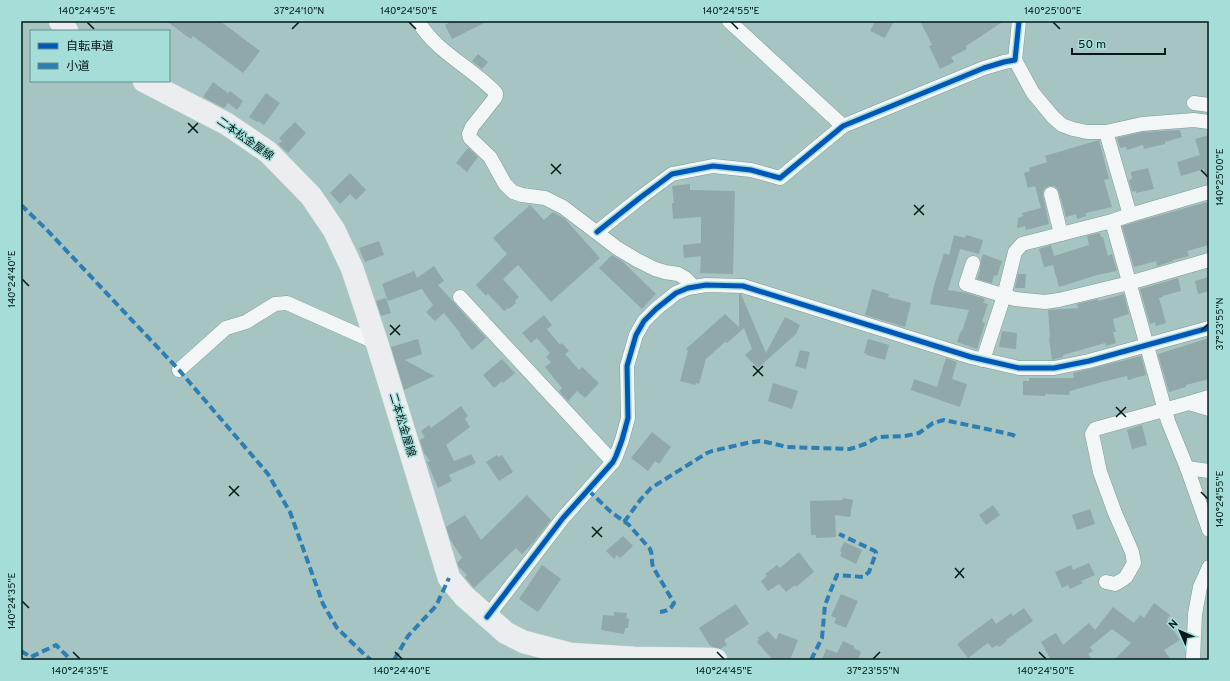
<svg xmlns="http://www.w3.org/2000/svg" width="1230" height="681" font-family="Overpass,'Noto Sans JP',sans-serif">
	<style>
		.building { fill: #90a8a9 }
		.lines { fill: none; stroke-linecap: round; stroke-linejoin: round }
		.minor-casing { stroke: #819a98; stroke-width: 15 }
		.primary-casing { stroke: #d6e4e4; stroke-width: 23 }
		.minor { stroke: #f2f6f6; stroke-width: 14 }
		.primary { stroke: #ebedf1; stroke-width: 22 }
		.quiet { stroke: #2d7eb3; stroke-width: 4; stroke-dasharray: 8 4; stroke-linecap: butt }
		.cycleway-casing { stroke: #a5ded9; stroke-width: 8 }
		.cycleway { stroke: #0057b8; stroke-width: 5 }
		.ticks { fill: none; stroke: #031918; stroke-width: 1.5 }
		.labels { text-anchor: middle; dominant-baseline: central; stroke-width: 3; stroke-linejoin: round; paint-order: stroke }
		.street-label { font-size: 11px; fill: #031918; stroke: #a5ded9 }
		.neatline { fill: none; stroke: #031918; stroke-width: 1.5 }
		.ticks-label { font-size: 10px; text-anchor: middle; fill: #031918 }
	</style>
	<rect width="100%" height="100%" fill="#a5c4c2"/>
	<g class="building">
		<polygon points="166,21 220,21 260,51 243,73 193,36 191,39"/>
		<polygon points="452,21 488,21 452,39 445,25"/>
		<polygon points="875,21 894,21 885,38 870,31"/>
		<polygon points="920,21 1004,21 966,46 967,49 951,57 954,62 940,69 929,46 932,45"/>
		<polygon points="478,54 488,62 482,69 472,61"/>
		<polygon points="213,82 228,93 230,91 243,101 237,110 228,103 224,108 203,97"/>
		<polygon points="266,93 280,103 264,125 258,121 257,122 249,117"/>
		<polygon points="295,122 306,133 288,153 278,144 282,141 279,138"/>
		<polygon points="1180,130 1182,137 1165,142 1165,144 1144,149 1143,145 1127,150 1126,147 1120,148 1117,138 1143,132"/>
		<polygon points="1209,135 1209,177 1206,178 1204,169 1181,176 1177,162 1200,155 1195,139"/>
		<polygon points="1099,140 1109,179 1104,180 1112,207 1086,213 1086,216 1077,219 1076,214 1066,217 1059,192 1057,188 1054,186 1049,186 1045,188 1043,191 1043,196 1049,224 1026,230 1025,226 1017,228 1018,218 1023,216 1022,213 1041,208 1035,186 1028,188 1024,173 1030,171 1029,168 1047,162 1045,156"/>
		<polygon points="468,148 478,157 467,172 456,163"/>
		<polygon points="1148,168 1154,189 1136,193 1136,191 1132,192 1129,180 1132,179 1131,172"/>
		<polygon points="350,173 366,190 356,200 350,194 340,204 330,193"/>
		<polygon points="690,184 690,190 735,191 733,274 700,273 701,256 684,258 683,245 701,243 701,217 673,219 672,203 674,203 672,186"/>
		<polygon points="1207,202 1209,210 1209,245 1187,251 1189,256 1173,260 1173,261 1157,266 1156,261 1134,267 1122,226"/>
		<polygon points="530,205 544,220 553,212 565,219 600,258 551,302 518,265 503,279 519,297 515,301 516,303 509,309 508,308 504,311 488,294 486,296 476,285 507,254 493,238"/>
		<polygon points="1100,233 1101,237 1103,237 1108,256 1112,254 1117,271 1097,275 1059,287 1053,265 1044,267 1039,249 1051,245 1054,256 1089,245 1087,236"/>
		<polygon points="954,235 965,238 966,235 983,240 979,254 960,249 948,290 967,293 985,299 983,303 988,304 982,322 985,323 977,349 957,342 961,331 962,331 969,310 930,304 933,289 944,253 949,255"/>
		<polygon points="379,241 384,255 365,262 359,248"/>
		<polygon points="983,254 1002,261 997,276 994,275 992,283 977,279 980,270 981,260"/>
		<polygon points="612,255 622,261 656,294 642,309 599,268"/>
		<polygon points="434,266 444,281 438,285 486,338 472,350 460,335 461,334 444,313 435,321 426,312 433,305 422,289 388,301 382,284 414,271 417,278"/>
		<polygon points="1018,274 1026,274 1025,288 1015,288"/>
		<polygon points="1209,277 1209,291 1198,294 1195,281"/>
		<polygon points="1178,278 1181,291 1162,296 1163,297 1159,298 1166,323 1156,326 1155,322 1150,324 1140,289"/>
		<polygon points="872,289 889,294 888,297 911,303 905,327 865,315"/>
		<polygon points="739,294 741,294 766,353 785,317 800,325 796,334 758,368 745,355 752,349 744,328 727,343 725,342 706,359 699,384 696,383 695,385 680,381 688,351 686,349 725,314 739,327"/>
		<polygon points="1124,294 1129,314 1113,319 1116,332 1113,332 1116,343 1106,346 1105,343 1063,355 1063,357 1052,360 1049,338 1050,337 1048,310 1078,308 1077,304 1098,299 1098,301"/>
		<polygon points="386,298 391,313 381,316 376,301"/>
		<polygon points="544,315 552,325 547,329 560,345 562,343 569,351 565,354 579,370 582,367 599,383 585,398 577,391 568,401 566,399 559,391 562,388 545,367 551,362 546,357 550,353 537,338 531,343 522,333"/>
		<polygon points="1002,331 1017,333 1016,349 999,347"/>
		<polygon points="1209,338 1209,379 1186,385 1186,387 1169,392 1158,354"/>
		<polygon points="418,339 422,354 405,360 434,376 404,390 391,347"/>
		<polygon points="868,339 889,345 885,360 867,355 867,354 864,353"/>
		<polygon points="800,350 810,352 806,369 795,366"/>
		<polygon points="1141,356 1146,375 1128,380 1127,376 1102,382 1070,391 1069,395 1045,394 1045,396 1023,395 1023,381 1029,381 1029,378 1074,378 1073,373"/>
		<polygon points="946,358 957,362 952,379 967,384 960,407 911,390 914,379 937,387"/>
		<polygon points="502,359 515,373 503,383 502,381 494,388 483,375"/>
		<polygon points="773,383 798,391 792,409 768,401"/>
		<polygon points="461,406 468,416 465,419 470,427 446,445 454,461 471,454 476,463 449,475 452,481 438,488 427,462 430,461 424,453 420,440 425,437 421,431 429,425 431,428"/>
		<polygon points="1142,425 1147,445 1132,449 1127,430"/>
		<polygon points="652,432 671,447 659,464 655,461 648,471 631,458"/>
		<polygon points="497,455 499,457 502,455 513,472 499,481 486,462"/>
		<polygon points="527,495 551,520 532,544 522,554 516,548 474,588 465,577 467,575 459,567 457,563 462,558 450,539 446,527 465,515 481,540"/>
		<polygon points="843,498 853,500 850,517 835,515 836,537 816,538 816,535 811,535 810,501 842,500"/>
		<polygon points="993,505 1000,515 986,525 979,515"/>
		<polygon points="1090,509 1095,524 1077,530 1072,515"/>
		<polygon points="623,536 633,546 620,558 617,555 614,559 606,551"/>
		<polygon points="844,542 862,550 856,564 840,556 842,552 840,551"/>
		<polygon points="799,552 814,572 796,587 795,585 786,592 779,584 768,591 761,581 767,576 765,574 777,565 780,568"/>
		<polygon points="1089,563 1095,575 1081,581 1083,583 1070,589 1068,585 1062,588 1055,572 1071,565 1073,570"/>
		<polygon points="542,565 561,579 538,612 519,599"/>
		<polygon points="841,594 858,601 846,628 834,623 836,618 831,616"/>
		<polygon points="1154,603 1170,615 1167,620 1180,640 1164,650 1171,660 1114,660 1131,643 1112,629 1090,647 1093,651 1088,654 1093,660 1051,660 1041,642 1056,633 1063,645 1089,623 1095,630 1113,607 1134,623 1140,615 1144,618"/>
		<polygon points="736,604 749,624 724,640 727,645 720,649 710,646 699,628"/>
		<polygon points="1024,608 1033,621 1006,640 1007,641 999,647 997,645 992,648 988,643 968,658 957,644 992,618 996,624 1011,613 1013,616"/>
		<polygon points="614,612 627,613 626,618 629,619 628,628 625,628 624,634 601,630 603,615 614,616"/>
		<polygon points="768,631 776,640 779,633 798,640 790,660 773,660 757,642 759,639 757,638"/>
		<polygon points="843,641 854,646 854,648 861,652 858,660 822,660 826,649 837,653"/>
	</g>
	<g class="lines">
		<g class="minor-casing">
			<g id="minor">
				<path d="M418 21C436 52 471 67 496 93V95L495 98 472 127 469 134 470 138 490 157 505 184 513 192 522 195 545 198 563 207 617 248 637 260 655 269 665 272 678 274 685 278 694 287"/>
				<polyline points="729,21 843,126"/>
				<polyline points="1015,60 1033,93 1053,117 1062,125 1073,129 1087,132 1106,132 1142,124 1194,120 1209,122"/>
				<polyline points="1194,103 1209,105"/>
				<polyline points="1106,132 1130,215"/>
				<polyline points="1051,194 1061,234"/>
				<polyline points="1112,221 1168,421 1187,468 1209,530"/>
				<polyline points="597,232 641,197 672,174 713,166 751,170 780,178 843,126 984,68 1004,62 1015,60 1019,21"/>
				<polyline points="973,263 966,284 1015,299 1045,302 1059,300 1129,283 1209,260"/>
				<polyline points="460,297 613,462"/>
				<polyline points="983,360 1004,296 1015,252 1022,244 1112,221 1130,215 1209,192"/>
				<polyline points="179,370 226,328 246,322 275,304 287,303 377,343"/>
				<polyline points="1189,403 1209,397"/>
				<polyline points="1187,468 1209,471"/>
				<polyline points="1106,582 1115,584 1122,580 1126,577 1134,563 1132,552 1115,513 1100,472 1092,434 1095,429 1189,403 1209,409"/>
				<polyline points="487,617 563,518 613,462 616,456 622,440 628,418 627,366 636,335 644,321 656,309 676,293 688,288 706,285 743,286 971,357 1019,368 1054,368 1089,361 1209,328"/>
				<polyline points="1193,660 1195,614 1200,587 1209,567"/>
			</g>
		</g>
		<g class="primary-casing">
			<g id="primary">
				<polyline points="60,21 67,31"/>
				<polyline points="144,81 227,124 268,152 311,196 334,230 352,268 377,343 449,578 464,596 506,633 524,642 570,654 635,658 709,659 716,660"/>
			</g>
		</g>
		<use href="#minor" class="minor"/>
		<use href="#primary" class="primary"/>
		<g class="quiet">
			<polyline points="21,205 46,229 179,370 268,474 290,512 323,604 337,628 365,655 371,660"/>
			<path d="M588 490 611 512 629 525 650 549C653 555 651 561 653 567L674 603C671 609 667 611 660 612"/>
			<polyline points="624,522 641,499 651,488 707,453 712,451 747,443 760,441 766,442 787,447 850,449 865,444 878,437 905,436 919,433 933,423 944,420 996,431 1013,435 1016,437"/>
			<polyline points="21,651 31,657 56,645 71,660"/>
			<polyline points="394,660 408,636 436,606 449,578"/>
			<polyline points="811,660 822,638 825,605 837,575 863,577 869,572 876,553 875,551 839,534"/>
		</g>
		<g class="cycleway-casing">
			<g id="cycleway">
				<polyline points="597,232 641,197 672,174 713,166 751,170 780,178 843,126 984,68 1004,62 1015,60 1019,21"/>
				<polyline points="487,617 563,518 613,462 616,456 622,440 628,418 627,366 636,335 644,321 656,309 676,293 688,288 706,285 743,286 971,357 1019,368 1054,368 1089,361 1209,328"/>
			</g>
		</g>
		<use href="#cycleway" class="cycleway"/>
	</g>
	<path class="ticks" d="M87 22 94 29M409 22 416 29M731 22 738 29M1053 22 1060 29M292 29 299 22M188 123 198 133M188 133 198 123M551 164 561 174M1201 170 1208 177M551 174 561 164M914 205 924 215M914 215 924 205M22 279 29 286M390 325 400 335M1201 331 1208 324M390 335 400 325M753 366 763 376M753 376 763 366M1116 407 1126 417M1116 417 1126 407M229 486 239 496M1201 492 1208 499M229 496 239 486M592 527 602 537M592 537 602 527M955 568 964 578M955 578 964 568M22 601 29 608M73 652 80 659M395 652 402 659M717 652 724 659M1039 652 1046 659M873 659 880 652"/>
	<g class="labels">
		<g class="street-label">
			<text transform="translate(245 139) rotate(35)">二本松金屋線</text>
			<text transform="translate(402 425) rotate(73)">二本松金屋線</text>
		</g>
	</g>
	<rect width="1230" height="681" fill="none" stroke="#a5ded9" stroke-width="44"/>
	<rect x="30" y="30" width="140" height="52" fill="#a5ded9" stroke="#648f8c"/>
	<rect x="38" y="43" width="20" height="6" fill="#0057b8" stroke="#648f8c"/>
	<text x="66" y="50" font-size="12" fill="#031918">自転車道</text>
	<rect x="38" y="63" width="20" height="6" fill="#2d7eb3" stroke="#648f8c"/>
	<text x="66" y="70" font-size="12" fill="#031918">小道</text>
	<g transform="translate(1180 631) rotate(315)" stroke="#a5ded9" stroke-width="3" paint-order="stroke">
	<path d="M0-3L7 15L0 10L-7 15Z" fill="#031918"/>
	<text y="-6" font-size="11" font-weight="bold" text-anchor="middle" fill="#031918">N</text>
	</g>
	<path d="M1072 48v6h93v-6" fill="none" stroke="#031918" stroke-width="2"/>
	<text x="1078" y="48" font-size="12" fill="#031918" stroke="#a5ded9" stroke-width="3" paint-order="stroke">50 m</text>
	<rect x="22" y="22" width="1186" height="637" class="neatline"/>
	<g class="ticks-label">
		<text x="87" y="14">140°24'45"E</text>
		<text x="299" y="14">37°24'10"N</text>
		<text x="409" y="14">140°24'50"E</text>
		<text x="731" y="14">140°24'55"E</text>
		<text x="1053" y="14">140°25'00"E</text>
		<text transform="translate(1219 177) rotate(-90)" y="4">140°25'00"E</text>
		<text transform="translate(11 279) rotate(-90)" y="4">140°24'40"E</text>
		<text transform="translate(1219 324) rotate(-90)" y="4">37°23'55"N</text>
		<text transform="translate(1219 499) rotate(-90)" y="4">140°24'55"E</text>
		<text transform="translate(11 601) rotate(-90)" y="4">140°24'35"E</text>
		<text x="80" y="674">140°24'35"E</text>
		<text x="402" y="674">140°24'40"E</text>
		<text x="724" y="674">140°24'45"E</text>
		<text x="873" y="674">37°23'55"N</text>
		<text x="1046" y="674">140°24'50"E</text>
	</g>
</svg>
